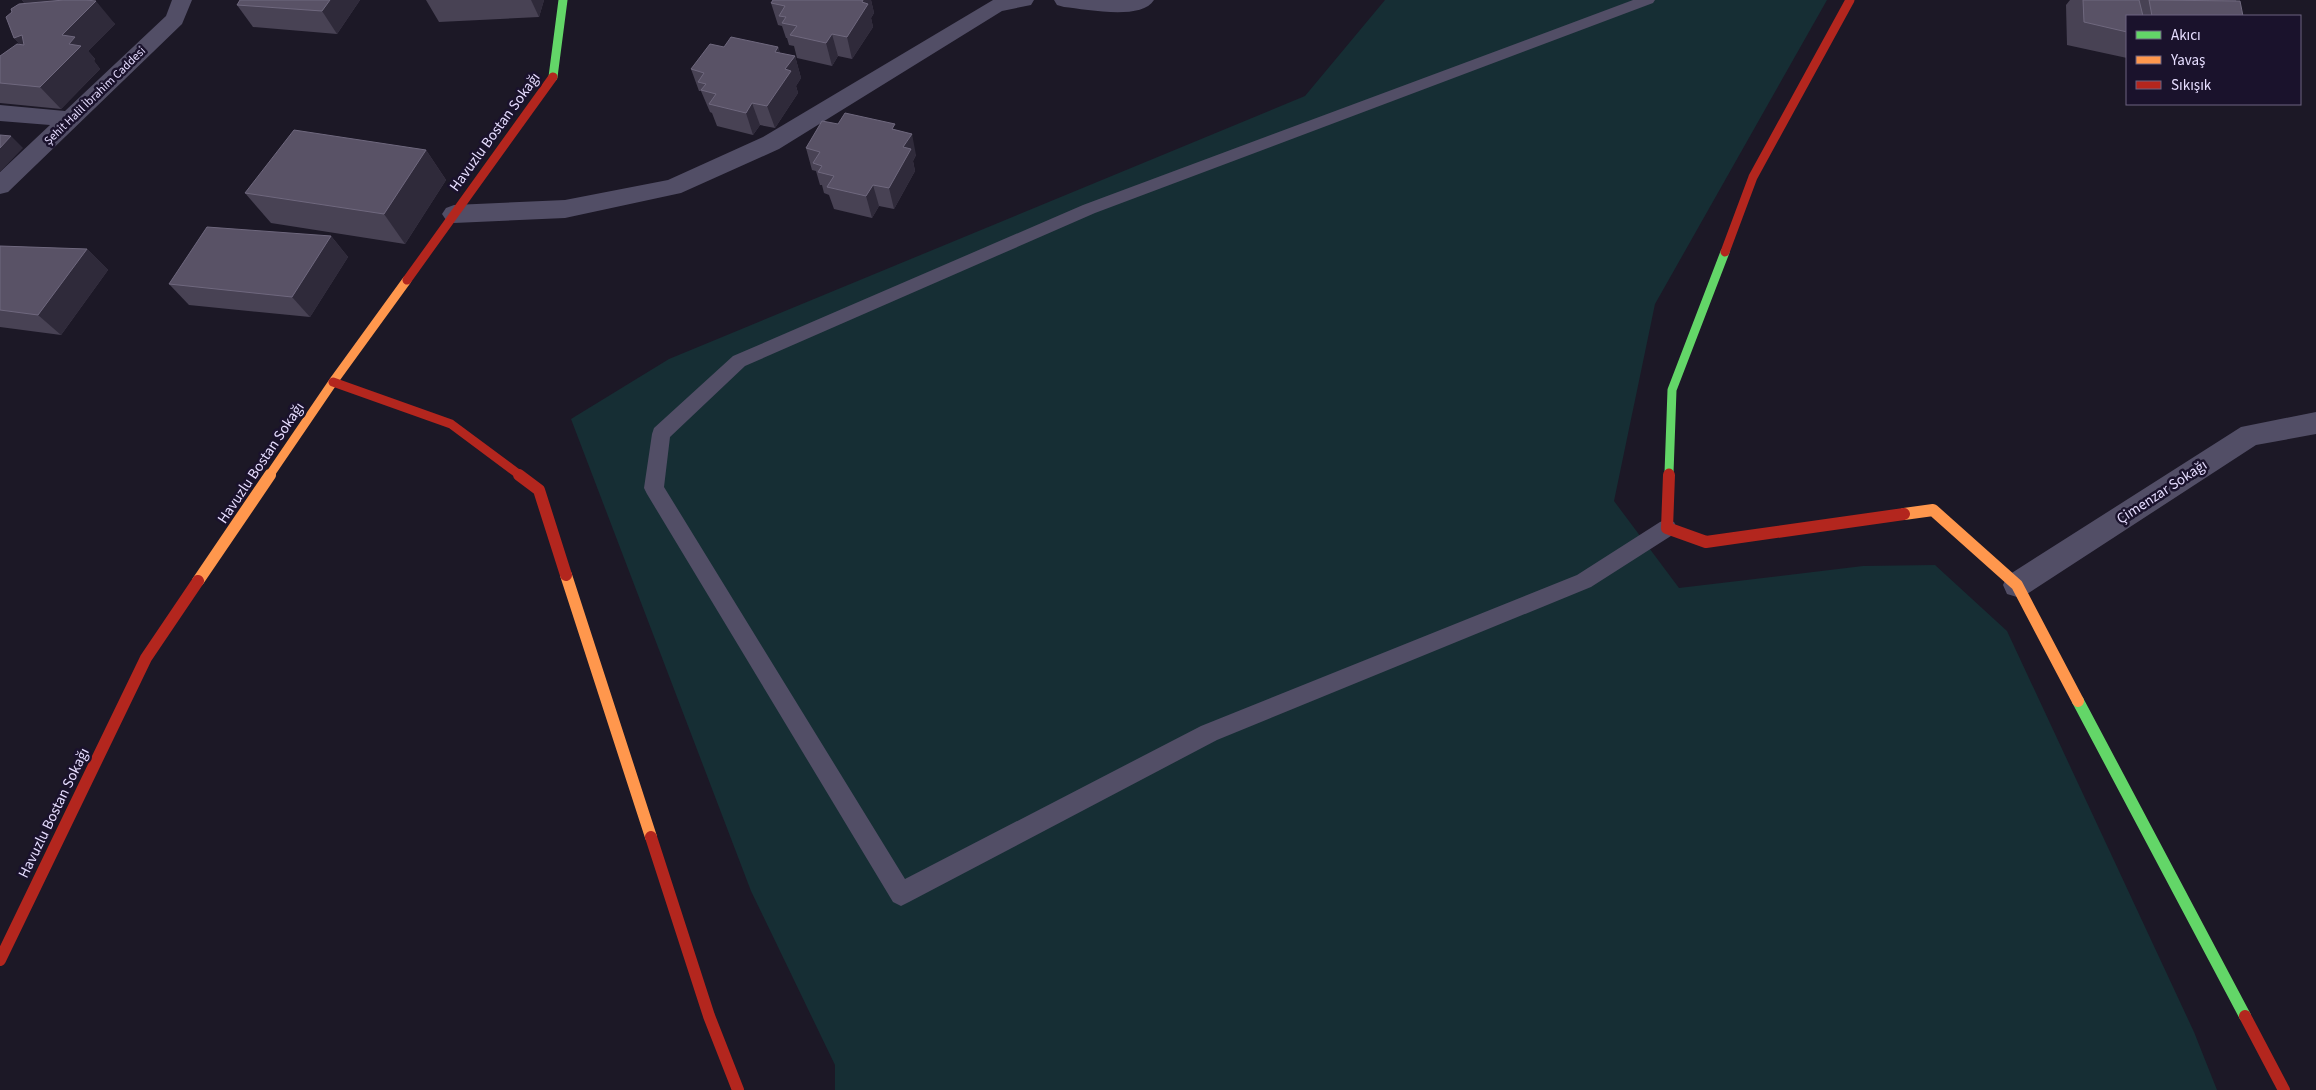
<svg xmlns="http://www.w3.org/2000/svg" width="2316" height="1090" font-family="'Source Sans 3',sans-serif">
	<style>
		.green { fill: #162e34 }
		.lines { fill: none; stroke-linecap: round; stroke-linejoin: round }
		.lane { fill: #524e66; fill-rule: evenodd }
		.street { fill: #524e66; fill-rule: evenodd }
		.fast-far1 { stroke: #63d668; stroke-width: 9 }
		.fast { stroke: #63d668; stroke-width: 12 }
		.slow-far1 { stroke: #ff974d; stroke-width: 9 }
		.slow { stroke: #ff974d; stroke-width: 12 }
		.jam-far1 { stroke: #b3261e; stroke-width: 9 }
		.jam { stroke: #b3261e; stroke-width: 12 }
		.wall { fill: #484254 }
		.shaded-wall { fill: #2f2a3a }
		.building { fill: #595266; stroke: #6f687e }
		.labels { text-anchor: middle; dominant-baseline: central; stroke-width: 5; stroke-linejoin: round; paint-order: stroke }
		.far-street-label { font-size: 12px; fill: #e6ddff; stroke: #1a122c }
		.street-label { font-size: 15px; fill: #e6ddff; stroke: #1a122c }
	</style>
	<rect width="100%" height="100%" fill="#1c1826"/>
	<polygon class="green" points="1385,0 1827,0 1655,304 1614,501 1679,588 1863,566 1935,565 2007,631 2194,1032 2217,1090 835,1090 835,1065 751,891 571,419 669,359 1305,96"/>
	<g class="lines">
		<polygon class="lane" points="1633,0 1655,0 1653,3 1095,213 745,366 670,437 664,487 905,879 1201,726 1577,575 1660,522 1667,519 1674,522 1677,528 1674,534 1591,587 1217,740 909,902 901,906 893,902 647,494 644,488 652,434 654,428 733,356 1083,205"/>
		<g class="street">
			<polygon points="172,0 192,0 182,24 8,192 0,194 0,172 50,125 0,121 0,105 65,111 166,16"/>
			<polygon points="993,0 1034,0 1031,5 1002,11 779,149 681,193 565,218 454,223 446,220 442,214 446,208 454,205 565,200 668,180 763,137"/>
			<path d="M1054 0H1154C1141 21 1086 9 1064 7L1057 5Z"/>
			<polygon points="2316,412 2316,434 2256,445 2027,594 2017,597 2007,594 2003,585 2007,576 2241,427"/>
		</g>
		<g class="fast-far1">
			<polyline points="553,77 563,0"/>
			<polyline points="1669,473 1672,390 1725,252"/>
		</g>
		<polyline class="fast" points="2078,701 2245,1016"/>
		<polyline class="slow-far1" points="269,476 333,382 407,280"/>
		<g class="slow">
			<polyline points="1904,514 1933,510 2017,585 2078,701"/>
			<polyline points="566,575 651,837"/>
			<polyline points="198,581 270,475"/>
		</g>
		<g class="jam-far1">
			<polyline points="1725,252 1753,177 1850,0"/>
			<polyline points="407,280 553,77"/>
			<polyline points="333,382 451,424 521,476"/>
			<polyline points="1669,476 1669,473"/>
		</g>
		<g class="jam">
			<polyline points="519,475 539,490 566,575"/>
			<polyline points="1669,475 1667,528 1706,542 1904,514"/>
			<polyline points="651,837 709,1016 738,1090"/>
			<polyline points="0,960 146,658 198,581"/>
			<polyline points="2245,1016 2284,1090"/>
		</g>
	</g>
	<g class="wall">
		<polygon points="22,0 89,0 88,0 115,24 88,51 95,59 94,61 100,69 61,109 0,103 0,56 20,44 14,38 25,4"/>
		<polygon points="240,0 360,0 337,34 253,27 237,5"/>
		<polygon points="426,0 544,0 539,17 439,22"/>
		<polygon points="773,0 871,0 874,13 871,18 873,27 852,59 838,56 832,66 797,58 794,46 789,45 787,38 786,38 782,26 778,25 771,3"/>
		<polygon points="2070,0 2236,0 2243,16 2127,16 2127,58 2067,45 2066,5"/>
		<polygon points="724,47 778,47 780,53 795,56 801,78 796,86 798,93 775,128 760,125 753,135 717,126 712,113 710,112 701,91 699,91 691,69"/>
		<polygon points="838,124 896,130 916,155 913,161 915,171 894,209 879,206 872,218 834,209 829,195 824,193 822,185 820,185 816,171 812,170 806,148"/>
		<polygon points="426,150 446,180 405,244 271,223 245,193"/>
		<polygon points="331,236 348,257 310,317 189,305 169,284"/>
		<polygon points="0,246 87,249 108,270 61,335 0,327"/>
	</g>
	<g class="shaded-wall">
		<polygon points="22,0 89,0 35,7 26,5"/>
		<polygon points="330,0 360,0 337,34 322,11"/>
		<polygon points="531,0 544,0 539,17"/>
		<polygon points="863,0 871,0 874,13 871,18 873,27 852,59 847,37"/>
		<polygon points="96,1 115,24 88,51 95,59 94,61 100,69 61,109 40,87 62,35"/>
		<polygon points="832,34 838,56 832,66 826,43"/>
		<polygon points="22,35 35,61 14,38"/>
		<polygon points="778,47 785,69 775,52"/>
		<polygon points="795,56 801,78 796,86 798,93 775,128 767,106 785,69"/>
		<polygon points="752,103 760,125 753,135 746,113"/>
		<polygon points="912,134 916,155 913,161 915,171 894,209 889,188 903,147"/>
		<polygon points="11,136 23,148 0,172 0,148"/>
		<polygon points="426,150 446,180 405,244 384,214"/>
		<polygon points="873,185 879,206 872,218 866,196"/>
		<polygon points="331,236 348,257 310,317 292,297"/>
		<polygon points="87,249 108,270 61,335 38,315"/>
	</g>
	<g class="building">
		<polygon points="64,0 86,0 96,1 62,35 75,37 69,44 81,46 40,87 0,83 0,56 17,44 24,45 22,35 14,38 6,17 12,12 11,9 19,4"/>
		<polygon points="240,0 330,0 322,11 237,5"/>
		<polygon points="773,0 863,0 862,2 868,4 847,37 832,34 826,43 790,35 797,26 782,23 786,17 779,16 785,6 771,3"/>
		<polygon points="2083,0 2139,0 2143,16 2127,16 2127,32 2084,22"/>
		<polygon points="2149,0 2240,1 2243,16 2152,16"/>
		<polygon points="731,37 778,47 775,52 795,56 785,69 791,71 767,106 752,103 746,113 709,104 716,94 701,90 706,84 698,82 704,73 691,69 710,44 724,47"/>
		<polygon points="845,113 895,124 892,129 912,134 903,147 911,149 889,188 873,185 866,196 827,187 834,176 818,172 822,166 813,163 820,152 806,148 822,121 838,124"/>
		<polygon points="294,130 426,150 384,214 245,193"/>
		<polygon points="0,135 11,136 0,148"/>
		<polygon points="207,227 331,236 292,297 169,284"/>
		<polygon points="0,246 87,249 38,315 0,310"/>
	</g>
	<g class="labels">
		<g class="far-street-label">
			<text transform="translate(95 96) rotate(-44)">Şehit Halil İbrahim Caddesi</text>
		</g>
		<g class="street-label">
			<text transform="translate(495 132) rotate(-54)">Havuzlu Bostan Sokağı</text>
			<text transform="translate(261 463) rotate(-56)">Havuzlu Bostan Sokağı</text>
			<text transform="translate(2162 492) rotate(-33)">Çimenzar Sokağı</text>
			<text transform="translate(54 813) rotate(-64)">Havuzlu Bostan Sokağı</text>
		</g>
	</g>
	<rect x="2126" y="15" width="175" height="90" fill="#1a122c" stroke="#6c6380"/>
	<rect x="2136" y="31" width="25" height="8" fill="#63d668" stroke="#6c6380"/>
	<text x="2171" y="40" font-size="15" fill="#e6ddff">Akıcı</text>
	<rect x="2136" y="56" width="25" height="8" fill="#ff974d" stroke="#6c6380"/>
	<text x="2171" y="65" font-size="15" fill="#e6ddff">Yavaş</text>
	<rect x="2136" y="81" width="25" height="8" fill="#b3261e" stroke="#6c6380"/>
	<text x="2171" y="90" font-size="15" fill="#e6ddff">Sıkışık</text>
</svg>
